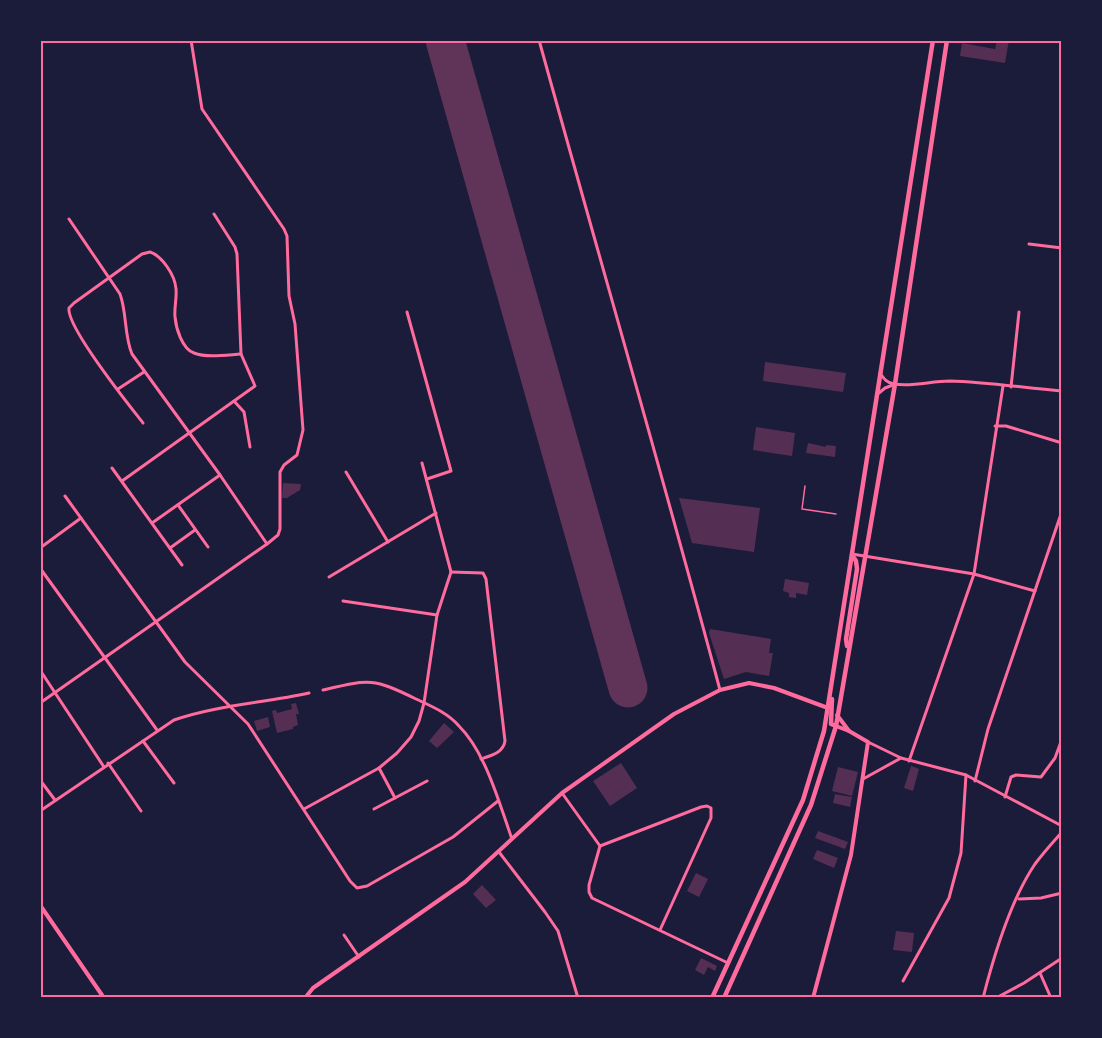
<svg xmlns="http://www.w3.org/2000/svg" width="1102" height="1038" font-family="'Archivo Narrow',sans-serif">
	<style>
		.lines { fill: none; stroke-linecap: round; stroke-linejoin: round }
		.runway { stroke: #603358; stroke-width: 39 }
		.building { fill: #542f53 }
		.service { stroke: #ff6b9d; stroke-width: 1.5 }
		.minor { stroke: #ff6b9d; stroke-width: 3 }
		.tertiary { stroke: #ff6b9d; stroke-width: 4 }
		.trunk { stroke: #ff6b9d; stroke-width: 4.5 }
		.neatline { fill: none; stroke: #ff6b9d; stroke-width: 2 }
	</style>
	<rect width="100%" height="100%" fill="#1b1b3a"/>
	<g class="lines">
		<polyline class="runway" points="445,40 628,688"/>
	</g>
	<g class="building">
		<polygon points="997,40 1009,40 1005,63 960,56 962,43 995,49"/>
		<polygon points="765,362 846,373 843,392 763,381"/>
		<polygon points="756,427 795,433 792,456 753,450"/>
		<polygon points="808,443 826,447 826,445 836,446 835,457 806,453"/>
		<polygon points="283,483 301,484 300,490 287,498 282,498"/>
		<polygon points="679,498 760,508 754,552 692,543"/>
		<polygon points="785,579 809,583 807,595 796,593 796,598 789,597 789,593 783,591"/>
		<polygon points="710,629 771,639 769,653 773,653 769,676 746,672 724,679 709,633"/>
		<polygon points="296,703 299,714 296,714 298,725 293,727 293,729 277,733 272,711 276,710 277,713 292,709 291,704"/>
		<polygon points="268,717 270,727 257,731 254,721"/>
		<polygon points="444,723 454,732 437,748 429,741"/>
		<polygon points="621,763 637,788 610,806 593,781"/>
		<polygon points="911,766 919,769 913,791 904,788"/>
		<polygon points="838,767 858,772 852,796 832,791"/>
		<polygon points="835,794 852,797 850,807 833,803"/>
		<polygon points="818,831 848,842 845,849 815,838"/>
		<polygon points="817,850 838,858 834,868 813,859"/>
		<polygon points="696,873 708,879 699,897 687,891"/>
		<polygon points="482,885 496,900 486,908 473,894"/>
		<polygon points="896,931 914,933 912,952 893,950"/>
		<polygon points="701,958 717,966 715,971 708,967 704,975 695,970"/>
	</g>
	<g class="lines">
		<polyline class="service" points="805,486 802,509 836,514"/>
		<g class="minor">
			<polyline points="191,40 202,109 284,229 287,236 289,296 295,324 303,430 297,455 284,465 280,472 280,529 278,535 267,544"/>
			<path d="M539 40C599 257 662 473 720 690"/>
			<polyline points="1029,244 1062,248"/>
			<polyline points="407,312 451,471 427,479"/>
			<path d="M880 373C884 379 887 383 894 384 913 387 931 381 950 381 987 382 1025 388 1062 391"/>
			<polyline points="1011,387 1019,312"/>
			<polyline points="118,389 144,372"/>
			<polyline points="879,393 885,388 893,385"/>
			<polyline points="234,401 244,412 250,447"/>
			<path d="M143 423C129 405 66 327 69 308L74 303 142 254 150 252C162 256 175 275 176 289 177 298 174 308 175 317 176 328 182 349 194 353 207 358 226 355 241 354"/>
			<polyline points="995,426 1006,426 1062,443"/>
			<polyline points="112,468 182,565"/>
			<polyline points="346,472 388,542"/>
			<polyline points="122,481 255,386 241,354 237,254 235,247 214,214"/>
			<polyline points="65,496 185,662 248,724 350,881 357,888 367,886 453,837 498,801"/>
			<polyline points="178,505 208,547"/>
			<polyline points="152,523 220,475"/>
			<polyline points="40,548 81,518"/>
			<polyline points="170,548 195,530"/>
			<polyline points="852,554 974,574 1035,591"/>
			<polyline points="40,568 157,730"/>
			<path d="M451 572 483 573 486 579 505 741C503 753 492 755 481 759"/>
			<polyline points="329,577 436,513"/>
			<polyline points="343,601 437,615"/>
			<polyline points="40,670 104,767"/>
			<path d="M323 690C370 679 373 678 416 699 431 706 448 713 459 726 486 753 499 803 512 839"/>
			<path d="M40 703 267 544 220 475 132 354C124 335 127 313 120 294L69 219"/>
			<polyline points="143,741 174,783"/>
			<polyline points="868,742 901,758 966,775 1062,826"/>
			<polyline points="909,761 974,574 1003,386"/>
			<polyline points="108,763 141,811"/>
			<polyline points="379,768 395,798"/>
			<polyline points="863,779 901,758"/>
			<polyline points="40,780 55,800"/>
			<polyline points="975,781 988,729 1062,511"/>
			<polyline points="562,793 600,846 589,885 589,892 592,898 728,963"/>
			<polyline points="1005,797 1011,777 1016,775 1041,777 1055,758 1062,739"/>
			<polyline points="304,809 379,768 397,753 411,737 419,721 424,703 437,615 451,572 422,463"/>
			<polyline points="374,809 427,781"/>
			<path d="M40 811 174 720C217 705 264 703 309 693"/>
			<polyline points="600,846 701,807 707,806 711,808 711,818 660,930"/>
			<polyline points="499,852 545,912 558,931 578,998"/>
			<polyline points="1019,899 1041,898 1062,893"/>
			<polyline points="344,935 359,957"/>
			<polyline points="1040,973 1051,998"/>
			<polyline points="903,981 949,898 961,853 966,775"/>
			<path d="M983 998C994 955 1010 901 1035 864 1043 853 1053 842 1062 832"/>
			<polyline points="996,998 1024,983 1062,958"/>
		</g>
		<g class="tertiary">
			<polyline points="837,715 849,731"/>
			<polyline points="40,905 104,998"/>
			<polyline points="305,998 313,988 465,882 562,793 674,714 720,690 749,683 774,688 828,708"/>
			<polyline points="813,998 851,855 868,742 849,731 836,726"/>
		</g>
		<g class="trunk">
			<polyline points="847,646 846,639 857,569 856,561 852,555"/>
			<polyline points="832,699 831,724 836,726"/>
			<polyline points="712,998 803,800 824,731 933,40"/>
			<polyline points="724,998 811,805 836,726 895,384 947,40"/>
		</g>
	</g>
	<rect width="1102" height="1038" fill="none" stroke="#1b1b3a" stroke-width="84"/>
	<rect x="42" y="42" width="1018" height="954" class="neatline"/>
</svg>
